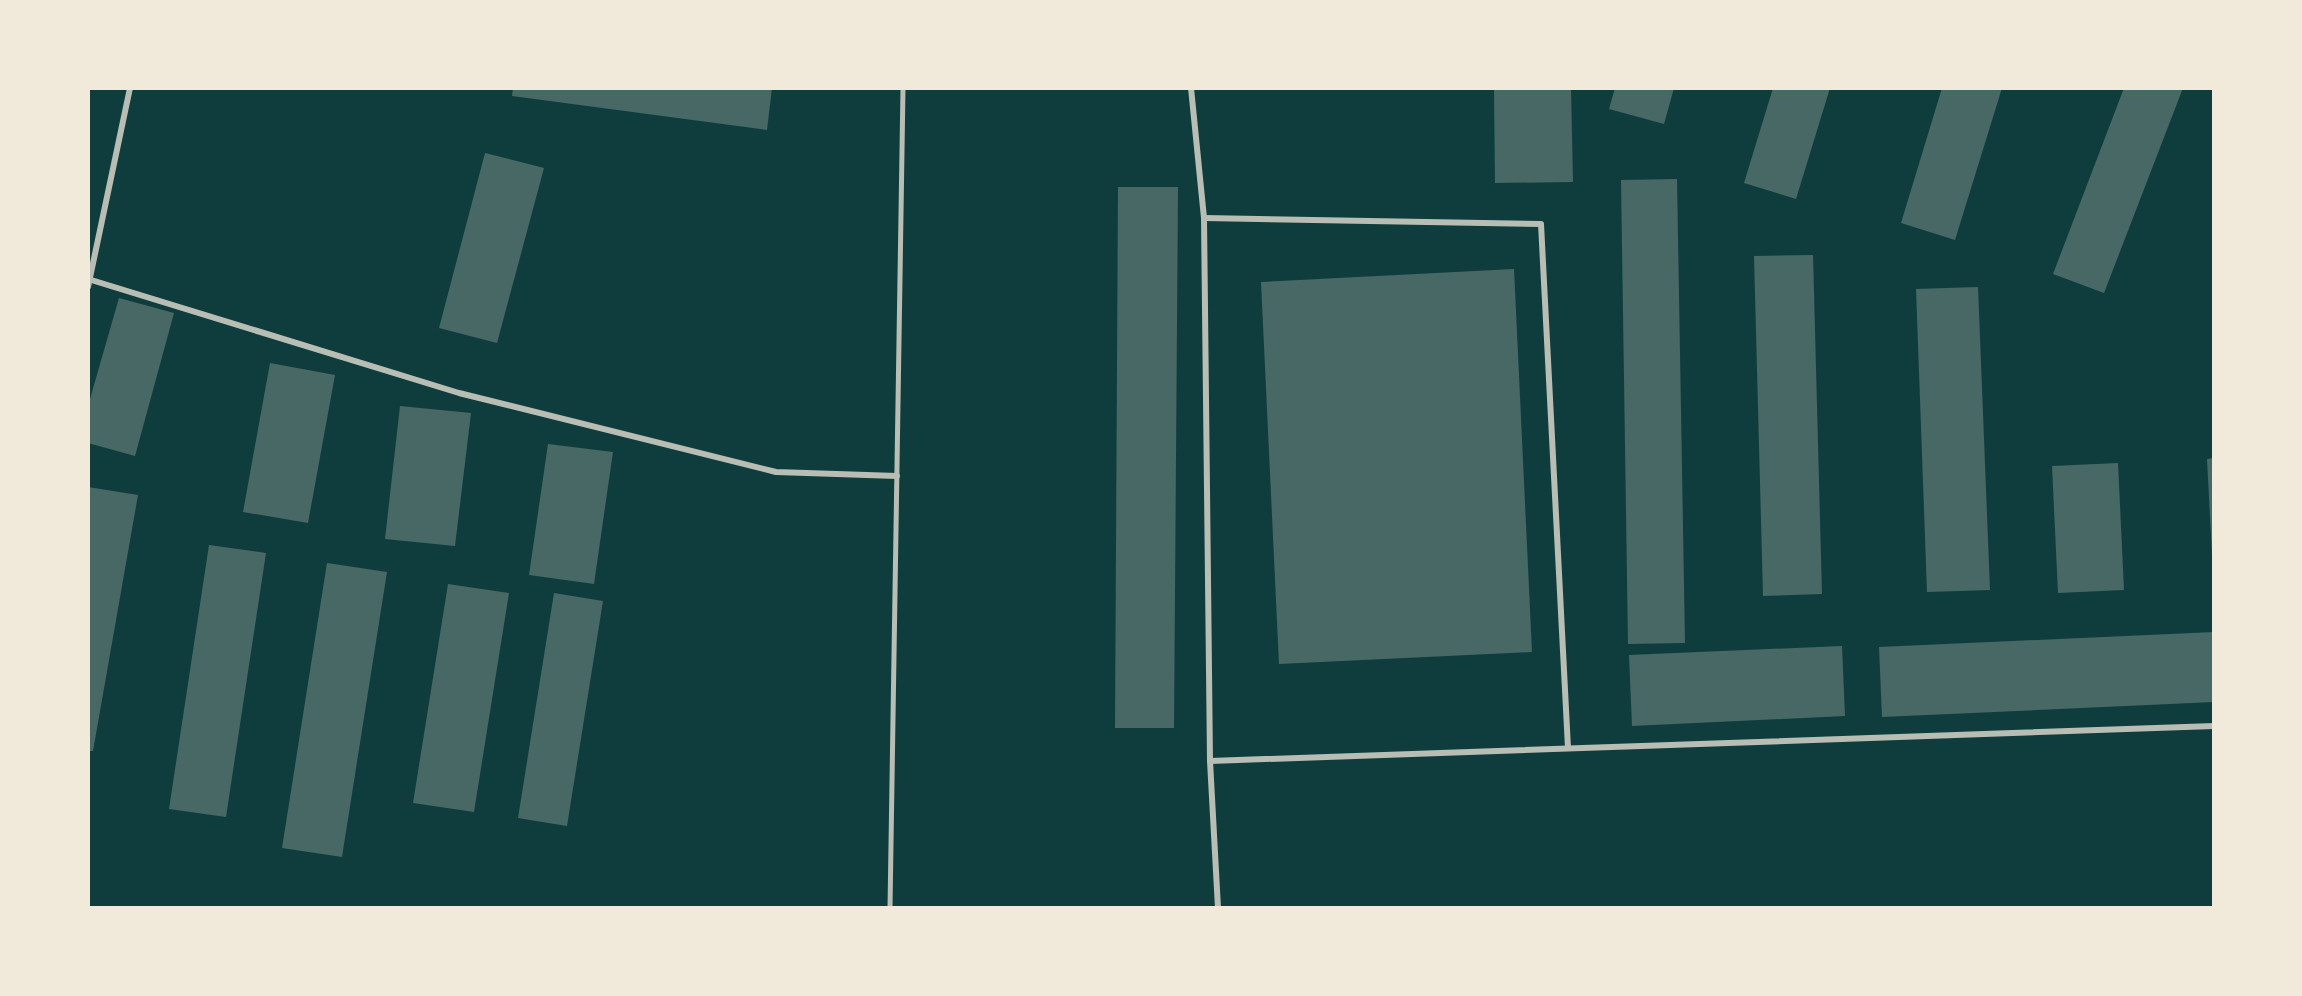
<svg xmlns="http://www.w3.org/2000/svg" width="2302" height="996" font-family="'Asap Condensed',sans-serif">
	<style>
		.building { fill: #486865 }
		.lines { fill: none; stroke-linecap: round; stroke-linejoin: round }
		.pedestrian { stroke: #b8beb3; stroke-width: 5 }
		.minor { stroke: #b8beb3; stroke-width: 6 }
	</style>
	<rect width="100%" height="100%" fill="#0f3d3e"/>
	<g class="building">
		<polygon points="513,88 772,88 767,130 512,96"/>
		<polygon points="1494,88 1571,88 1573,182 1495,183"/>
		<polygon points="1615,88 1674,88 1664,124 1609,109"/>
		<polygon points="1773,88 1830,88 1796,199 1744,183"/>
		<polygon points="1942,88 2002,88 1955,240 1901,223"/>
		<polygon points="2124,88 2183,88 2104,293 2053,274"/>
		<polygon points="485,153 544,168 497,343 439,328"/>
		<polygon points="1677,179 1685,643 1628,644 1621,180"/>
		<polygon points="1118,187 1178,187 1174,728 1115,728"/>
		<polygon points="1813,255 1822,594 1763,596 1754,256"/>
		<polygon points="1514,269 1532,652 1279,664 1261,282"/>
		<polygon points="1978,287 1990,590 1927,592 1916,289"/>
		<polygon points="119,298 174,313 135,456 88,443 88,406"/>
		<polygon points="270,363 335,375 308,523 243,512"/>
		<polygon points="400,406 471,413 455,546 385,539"/>
		<polygon points="548,444 613,452 594,584 529,575"/>
		<polygon points="2214,458 2214,555 2212,555 2207,459"/>
		<polygon points="2118,463 2124,590 2058,593 2052,466"/>
		<polygon points="88,487 138,495 93,751 88,751"/>
		<polygon points="209,545 266,553 226,817 169,809"/>
		<polygon points="327,563 387,572 342,857 282,848"/>
		<polygon points="448,584 509,593 474,812 413,803"/>
		<polygon points="554,593 603,601 567,826 518,818"/>
		<polygon points="2214,632 2214,702 1882,717 1879,647"/>
		<polygon points="1842,646 1845,716 1632,726 1629,655"/>
	</g>
	<g class="lines">
		<polyline class="pedestrian" points="890,908 903,88"/>
		<g class="minor">
			<polyline points="1191,88 1204,218 1210,761 1218,908"/>
			<polyline points="1204,218 1541,224 1568,748"/>
			<polyline points="88,279 459,393 776,472 897,476"/>
			<polyline points="88,287 130,88"/>
			<polyline points="1210,761 2214,726"/>
		</g>
	</g>
	<rect width="2302" height="996" fill="none" stroke="#f1e9da" stroke-width="180"/>
</svg>
